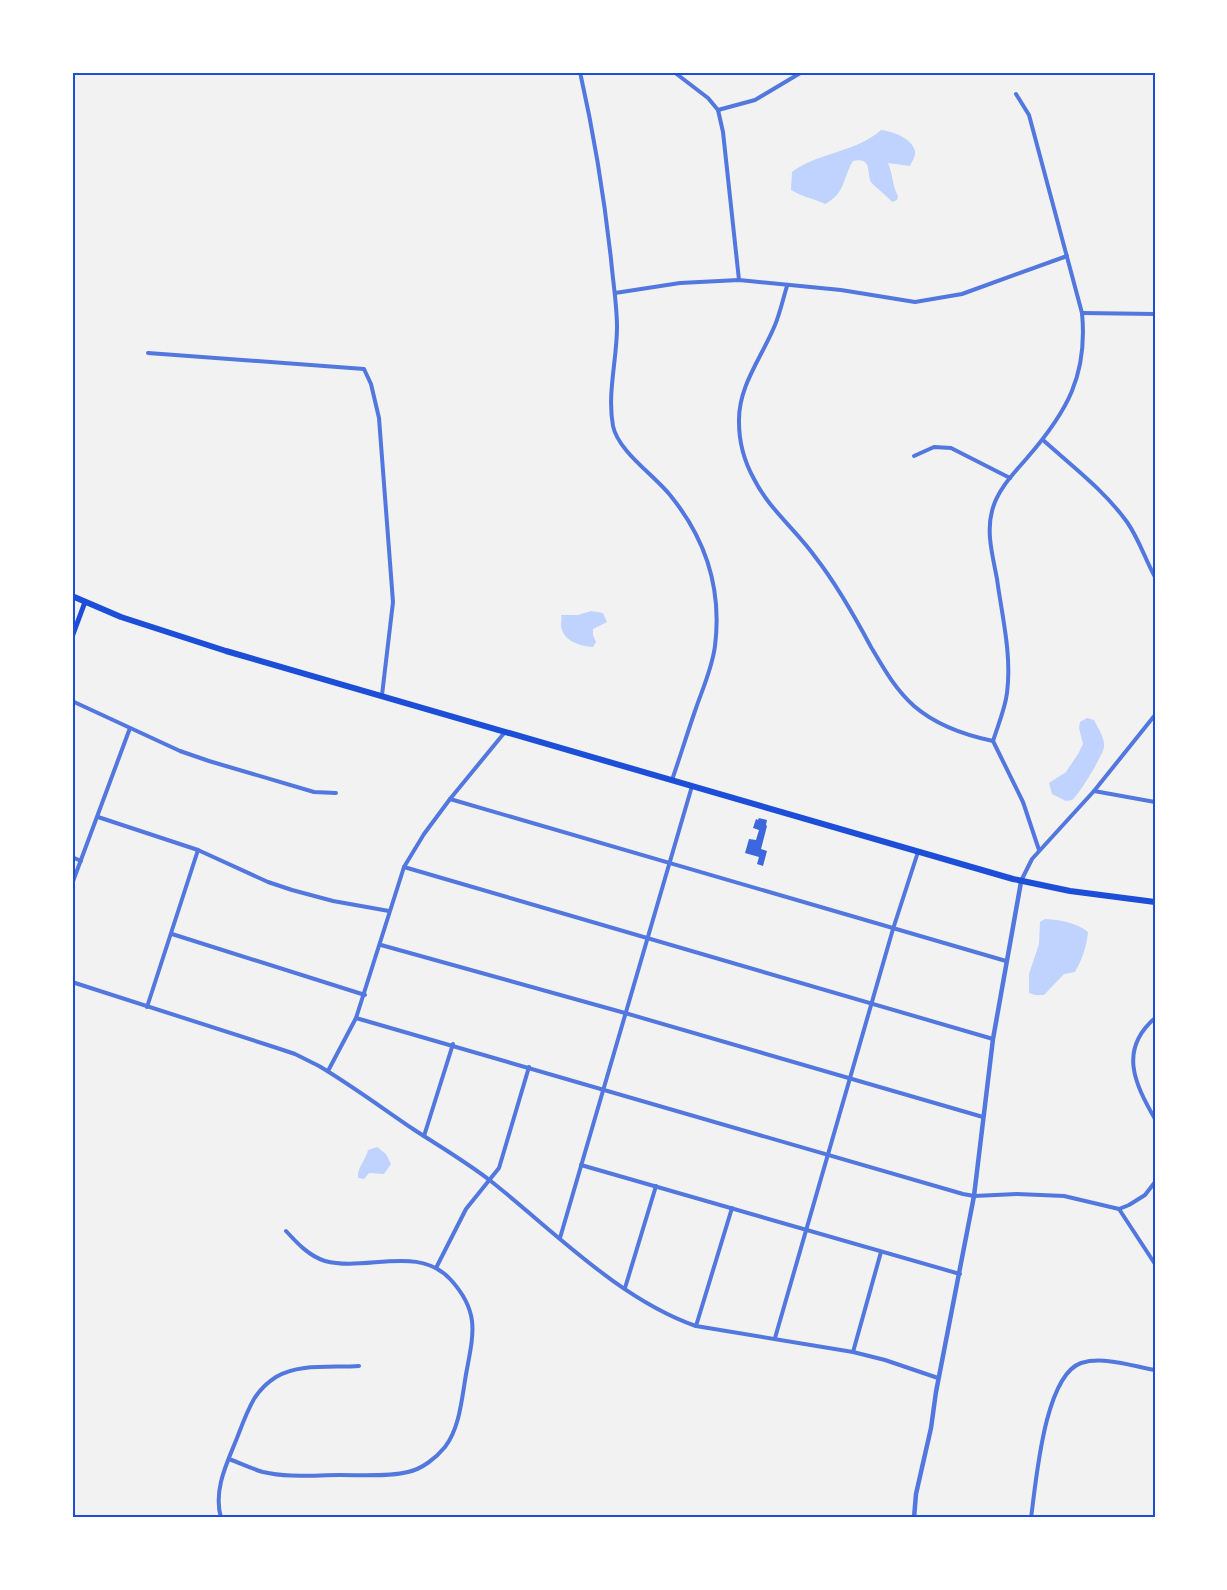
<svg xmlns="http://www.w3.org/2000/svg" width="1227" height="1590" font-family="Overpass,sans-serif">
	<style>
		.water { fill: #bfd3fe }
		.building { fill: #3d67dc }
		.lines { fill: none; stroke-linecap: round; stroke-linejoin: round }
		.minor { stroke: #5277de; stroke-width: 4 }
		.tertiary { stroke: #5277de; stroke-width: 4.5 }
		.secondary { stroke: #1d4ed8; stroke-width: 5 }
		.primary { stroke: #1d4ed8; stroke-width: 6 }
		.neatline { fill: none; stroke: #1d4ed8; stroke-width: 2 }
	</style>
	<rect width="100%" height="100%" fill="#f2f2f2"/>
	<g class="water">
		<path d="M881 130C892 131 912 138 915 151 916 156 912 161 910 166L888 163C893 174 892 185 898 196L897 200 892 202C888 197 873 185 871 182 866 172 873 157 853 161 842 179 846 193 825 204 813 198 802 197 791 190L792 172C816 153 857 152 881 130Z"/>
		<path d="M591 611 603 613 607 622 593 629V635L596 642 593 647C580 646 562 641 561 625 561 622 562 618 561 615H578Z"/>
		<path d="M1087 718 1094 720C1098 728 1105 738 1104 747 1103 755 1081 791 1075 797 1072 801 1071 800 1066 801L1052 794 1049 783 1066 772 1078 754 1083 744 1079 728 1080 722Z"/>
		<path d="M1045 919C1061 920 1075 922 1088 932 1087 945 1082 960 1075 972L1064 974 1044 995H1035L1029 993V974L1039 944 1040 922Z"/>
		<path d="M377 1147 386 1154 391 1164 384 1174 369 1173 364 1179 358 1178C357 1167 366 1160 368 1150Z"/>
	</g>
	<polygon class="building" points="759,818 767,820 766,825 767,826 761,849 767,851 763,866 757,864 759,857 745,853 749,839 756,840 759,830 753,828 756,819 758,820"/>
	<g class="lines">
		<g class="minor">
			<path d="M580 72C594 134 604 196 611 259 613 282 617 305 617 327 617 360 607 393 613 426 618 451 654 475 670 495 706 539 722 590 715 646 712 669 702 690 695 711 687 734 680 757 672 780"/>
			<polyline points="674,72 708,98 718,110 723,132 739,280"/>
			<polyline points="718,110 755,100 802,72"/>
			<path d="M787 286C783 299 780 313 775 325 762 357 738 386 739 422 739 443 744 461 754 479 769 509 797 531 816 558 837 585 855 617 871 647 884 669 895 689 914 706 936 725 964 735 993 741L1023 802 1039 850"/>
			<polyline points="615,293 680,283 739,280 841,290 915,302 962,294 1067,256"/>
			<polyline points="1082,313 1155,314"/>
			<polyline points="148,353 364,369 371,384 379,418 393,602 382,695"/>
			<path d="M1043 440C1072 466 1104 490 1127 522 1139 539 1145 559 1155 577"/>
			<polyline points="914,456 934,447 951,448 1010,478"/>
			<polyline points="72,701 180,751 209,761 314,792 336,793"/>
			<path d="M993 741C998 725 1005 709 1007 693 1012 655 1002 616 997 579 993 557 986 533 992 511 997 490 1014 473 1027 458 1067 412 1088 375 1082 313L1029 115 1016 94"/>
			<polyline points="1094,791 1155,802"/>
			<polyline points="450,799 1006,961"/>
			<polyline points="98,817 198,850 268,882 292,890 333,901 389,911"/>
			<polyline points="72,857 81,861"/>
			<polyline points="404,867 993,1039"/>
			<polyline points="1021,881 1032,859 1094,791 1155,715"/>
			<polyline points="72,884 130,728"/>
			<polyline points="172,934 365,995"/>
			<polyline points="381,945 625,1013 983,1117"/>
			<path d="M72 982 274 1047 295 1054 319 1066C351 1085 382 1108 413 1129 439 1146 468 1163 492 1182 555 1232 619 1299 696 1326L853 1352 885 1360 938 1378"/>
			<polyline points="147,1007 198,850"/>
			<polyline points="356,1018 963,1194 974,1196 1017,1194 1064,1196 1119,1209 1129,1205 1145,1195 1155,1182"/>
			<path d="M1155 1018C1118 1050 1135 1084 1155 1119"/>
			<polyline points="328,1071 356,1018 404,867 424,834 450,799 505,732"/>
			<polyline points="424,1136 453,1044"/>
			<polyline points="581,1165 960,1274"/>
			<polyline points="1119,1209 1155,1264"/>
			<polyline points="560,1238 692,786"/>
			<polyline points="436,1268 466,1209 499,1168 529,1067"/>
			<polyline points="625,1288 656,1186"/>
			<polyline points="696,1326 732,1208"/>
			<polyline points="775,1338 893,929 918,852"/>
			<polyline points="853,1352 881,1252"/>
			<path d="M229 1459C240 1463 252 1469 263 1472 288 1478 314 1475 340 1475 362 1475 386 1477 408 1472 422 1469 436 1458 445 1447 461 1426 462 1394 467 1369 474 1332 479 1311 451 1280 419 1244 366 1272 325 1261 309 1256 297 1243 286 1231"/>
			<path d="M221 1518C213 1490 227 1463 237 1438 242 1425 247 1411 254 1399 259 1391 268 1382 276 1377 299 1363 333 1368 359 1366"/>
			<path d="M1031 1518C1036 1483 1044 1376 1081 1363 1104 1356 1132 1366 1155 1370"/>
		</g>
		<polyline class="tertiary" points="914,1518 916,1494 931,1428 936,1392 974,1196 993,1039 1021,882"/>
		<polyline class="secondary" points="72,637 85,602"/>
		<polyline class="primary" points="72,596 121,617 226,651 1013,879 1070,891 1155,902"/>
	</g>
	<rect width="1227" height="1590" fill="none" stroke="#ffffff" stroke-width="147"/>
	<rect x="74" y="74" width="1080" height="1442" class="neatline"/>
</svg>
